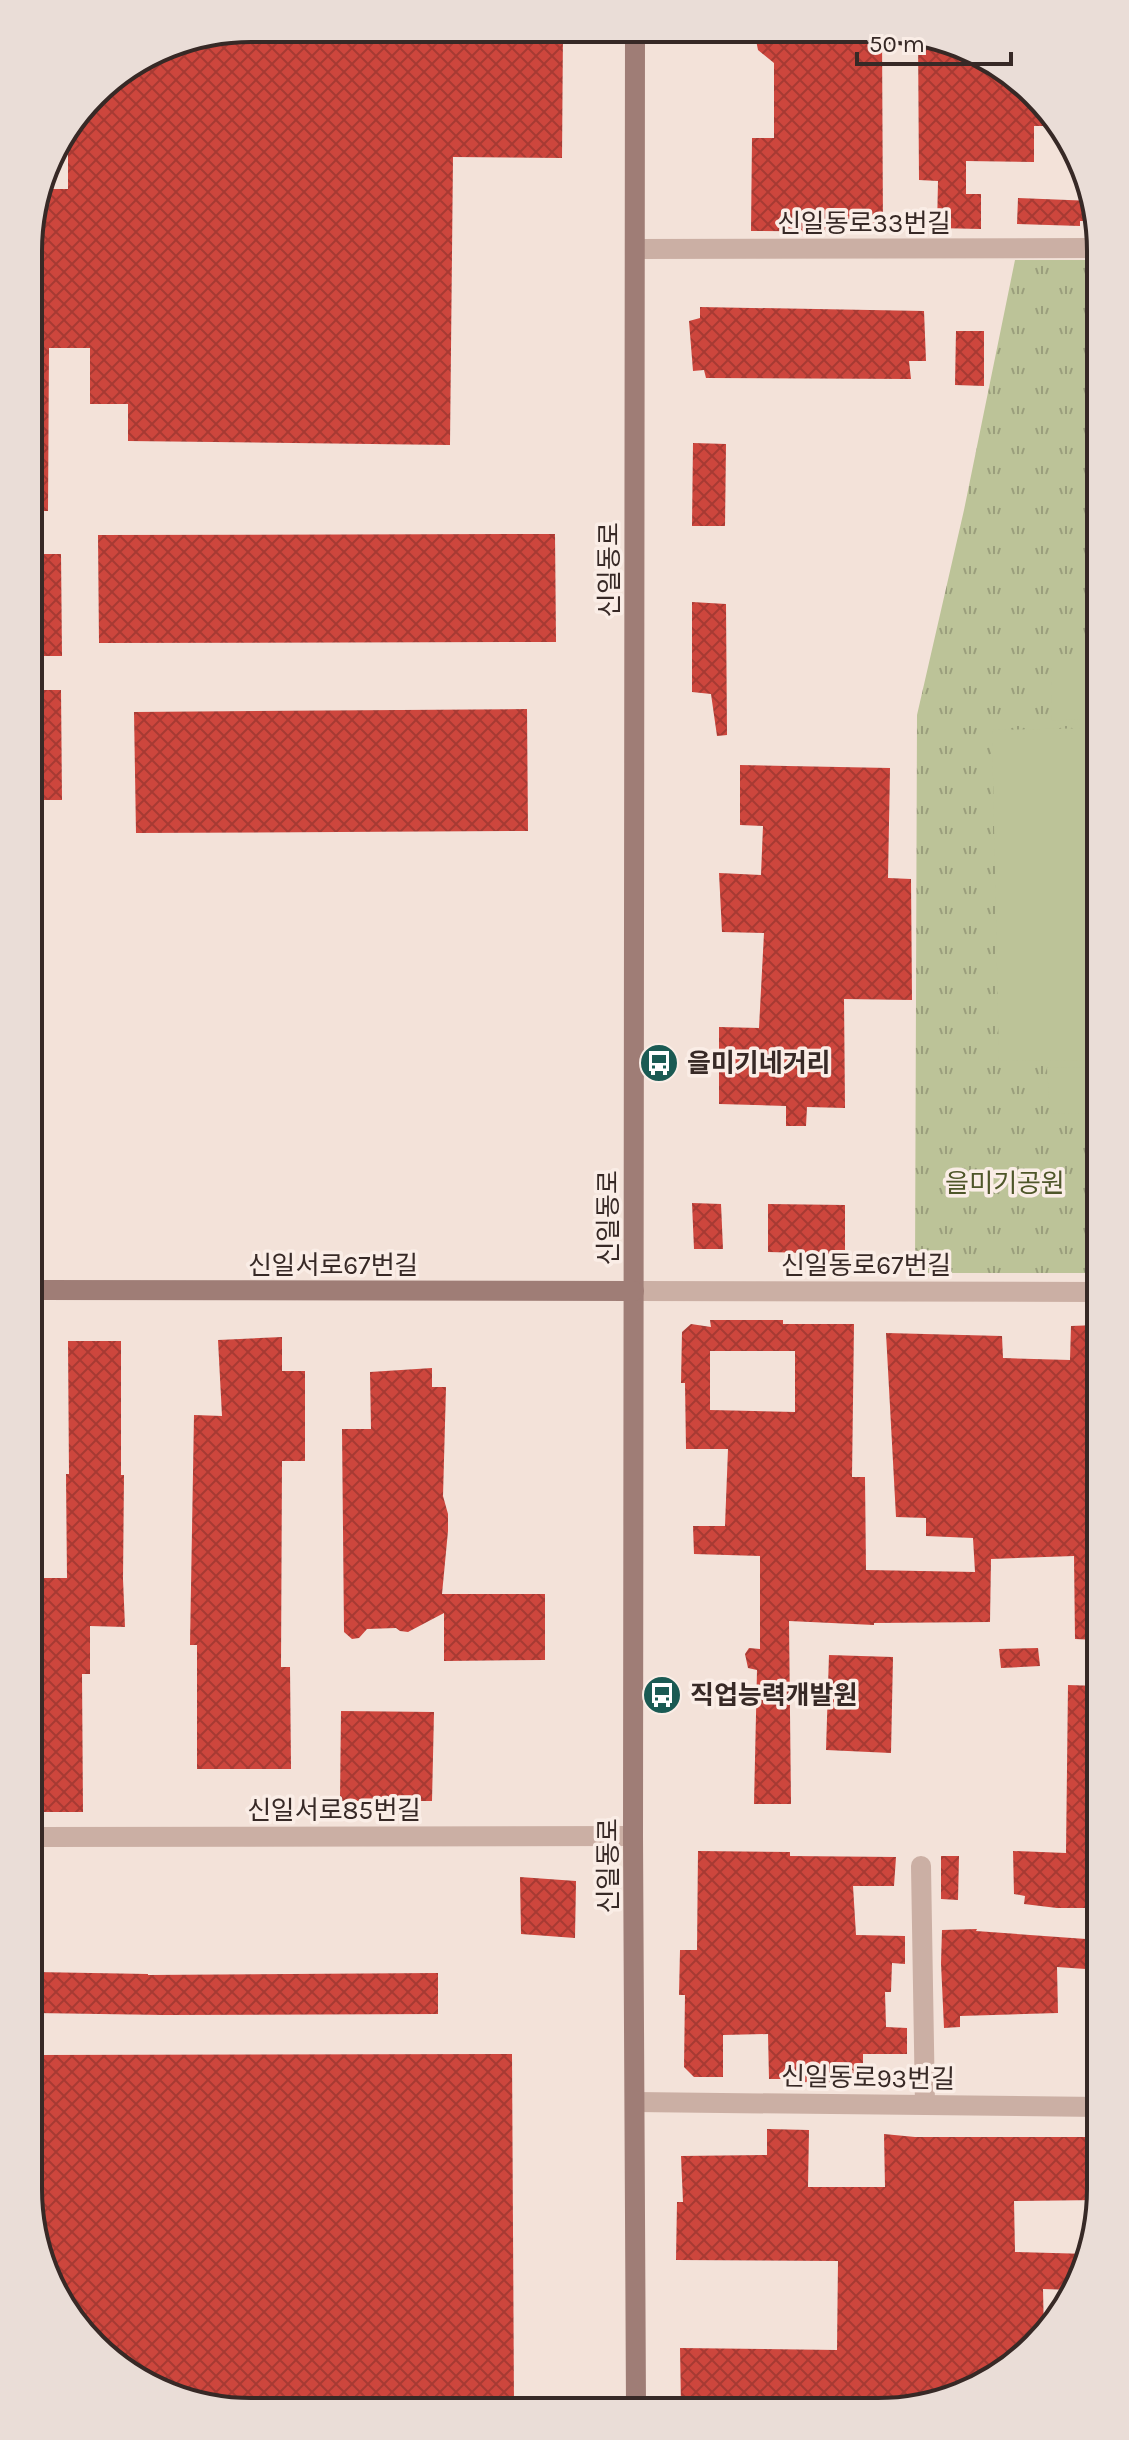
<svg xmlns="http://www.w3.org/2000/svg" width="1129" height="2440" font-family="Karla,'Noto Sans KR',sans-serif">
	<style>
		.grass { fill: url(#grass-tufts) }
		.pitch { fill: #bcc398 }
		.building { fill: url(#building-cross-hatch); fill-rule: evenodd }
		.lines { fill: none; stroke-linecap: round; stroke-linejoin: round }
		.street { stroke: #cbafa4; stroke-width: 20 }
		.secondary { stroke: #9f7d76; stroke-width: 20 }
		.labels { text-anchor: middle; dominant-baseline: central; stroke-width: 7; stroke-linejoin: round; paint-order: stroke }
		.street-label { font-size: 26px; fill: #372926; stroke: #faede6 }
		.poi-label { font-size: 26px; font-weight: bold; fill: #372926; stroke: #faede6; text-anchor: start }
		.park-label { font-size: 26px; fill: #4e5629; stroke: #faede6 }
		.rim { fill: none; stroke: #372926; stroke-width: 4 }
	</style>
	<defs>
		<pattern id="grass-tufts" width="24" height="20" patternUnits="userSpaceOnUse" patternTransform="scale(2)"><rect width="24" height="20" fill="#bcc398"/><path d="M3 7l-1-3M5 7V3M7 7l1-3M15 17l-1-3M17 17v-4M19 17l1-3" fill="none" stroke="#9a9e7c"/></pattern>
		<pattern id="building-cross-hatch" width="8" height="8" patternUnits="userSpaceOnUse" patternTransform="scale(2)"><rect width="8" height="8" fill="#cd463d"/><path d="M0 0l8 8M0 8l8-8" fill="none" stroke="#a73a33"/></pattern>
	</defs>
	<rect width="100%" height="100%" fill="#f3e2d9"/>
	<polygon class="grass" points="1015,260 1094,260 1097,1273 915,1273 917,715 964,510"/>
	<g class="pitch">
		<polygon points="1051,667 1095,667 1095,718 1052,721"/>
		<polygon points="1095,728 1096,1060 999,1061 992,730"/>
		<polygon points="1096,1067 1097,1114 1050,1113 1047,1068"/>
	</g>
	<g class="building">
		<polygon points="251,28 563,30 562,158 453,157 450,445 128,441 128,404 90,404 90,348 49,348 48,511 30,511 29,236 41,189 68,189 68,130 104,84 166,45"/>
		<polygon points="758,31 882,32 883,232 751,231 752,138 774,138 774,63 758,50 756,40"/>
		<polygon points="918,32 1025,84 1052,126 1034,126 1034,162 966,161 966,194 981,194 981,229 937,228 938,181 919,180"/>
		<polygon points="1018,198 1093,201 1093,221 1080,221 1080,226 1017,224"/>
		<polygon points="700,307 924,311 926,361 909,361 911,379 706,378 704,370 693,371 689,321 700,318"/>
		<polygon points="956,331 984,331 984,386 955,385"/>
		<polygon points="693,443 726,444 725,526 692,526"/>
		<polygon points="555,534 556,642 99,643 98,535"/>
		<polygon points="30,554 61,554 62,656 30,656"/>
		<polygon points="692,602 726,604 727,735 717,736 711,694 692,692"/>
		<polygon points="30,690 61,690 62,800 31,800"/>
		<polygon points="527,709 528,831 136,833 134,712"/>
		<polygon points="740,765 890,768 888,878 911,879 912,1000 844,999 845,1108 807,1107 806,1126 786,1126 786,1106 719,1104 719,1027 759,1028 764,933 722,932 719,873 761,875 763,826 740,825"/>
		<polygon points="692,1203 721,1204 723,1249 694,1249"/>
		<polygon points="768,1204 845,1205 845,1254 768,1252"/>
		<path d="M710 1320H783V1324H854L852 1477H865L866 1570 975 1572 973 1538 926 1536V1518L896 1517 886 1333 1002 1336 1003 1358 1070 1360 1071 1326 1097 1325 1098 1640 1075 1639 1074 1556 991 1559 990 1622 874 1623V1625L789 1621 791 1804H754L757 1670 748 1668 745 1654 749 1648 760 1649V1556L694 1554 693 1526H725L728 1449H686L685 1383H681L682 1332 691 1324 711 1327ZM710 1351H795V1412L710 1410Z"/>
		<polygon points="282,1337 282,1371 305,1371 305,1461 282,1461 281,1667 290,1667 291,1769 197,1769 197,1645 190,1645 194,1415 222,1416 218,1340"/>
		<polygon points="68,1341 121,1341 121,1475 124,1475 123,1579 125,1627 90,1626 90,1674 82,1674 83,1812 34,1812 33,1578 67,1578 66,1474 69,1474"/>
		<polygon points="432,1368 432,1387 446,1387 443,1496 448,1514 448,1531 442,1594 545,1594 545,1660 444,1661 444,1613 408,1632 400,1631 396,1628 367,1629 359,1638 352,1639 344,1632 342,1429 371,1429 370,1372"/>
		<polygon points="1038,1648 1040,1666 1001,1668 999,1649"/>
		<polygon points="829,1655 893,1657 891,1753 826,1750"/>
		<polygon points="1068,1685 1099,1686 1099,1908 1057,1908 1024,1904 1025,1896 1014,1894 1013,1851 1066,1853"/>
		<polygon points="341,1711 434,1712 432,1801 340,1801"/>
		<polygon points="698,1851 790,1852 790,1856 896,1857 894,1886 853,1886 856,1935 905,1936 905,1964 892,1963 891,1992 885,1992 886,2027 907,2028 907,2054 863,2054 863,2083 800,2082 799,2079 769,2079 768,2034 723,2035 723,2077 694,2077 684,2067 685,1995 679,1995 680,1950 697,1950"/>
		<polygon points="941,1856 959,1856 958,1900 941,1899"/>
		<polygon points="520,1877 576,1881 575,1938 521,1934"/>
		<polygon points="977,1929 976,1931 1100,1940 1100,1970 1057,1967 1058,2013 960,2016 960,2027 944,2028 941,1963 942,1930"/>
		<polygon points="35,1972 148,1974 148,1975 438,1973 438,2014 164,2015 35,2013"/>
		<polygon points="512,2054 514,2406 208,2408 104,2356 36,2247 35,2055"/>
		<polygon points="767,2129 809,2130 808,2187 885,2187 884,2134 915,2137 1100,2137 1100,2200 1014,2201 1015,2252 1089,2254 1084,2275 1074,2290 1043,2289 1044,2337 936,2404 681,2406 680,2348 837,2350 838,2261 676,2260 677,2202 683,2202 681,2156 767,2155"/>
	</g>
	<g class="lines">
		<g class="street">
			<polyline points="635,249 1093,248"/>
			<polyline points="634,1291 1097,1292"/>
			<polyline points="34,1837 633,1836"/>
			<polyline points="921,1866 925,2105"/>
			<polyline points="635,2102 1100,2107"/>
		</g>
		<g class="secondary">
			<polyline points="635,30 633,1836 636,2406"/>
			<polyline points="32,1290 634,1291"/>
		</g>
	</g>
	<defs>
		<g id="bus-disc" transform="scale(2)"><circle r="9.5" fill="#1a5a53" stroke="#faede6"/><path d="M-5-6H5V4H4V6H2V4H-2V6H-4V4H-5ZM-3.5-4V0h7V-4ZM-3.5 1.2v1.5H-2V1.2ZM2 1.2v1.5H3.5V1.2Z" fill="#fff"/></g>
	</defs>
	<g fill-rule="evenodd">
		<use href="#bus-disc" x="659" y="1063"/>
		<use href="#bus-disc" x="662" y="1695"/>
	</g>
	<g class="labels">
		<g class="street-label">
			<text x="864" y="223">신일동로33번길</text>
			<text transform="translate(609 570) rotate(-90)">신일동로</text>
			<text transform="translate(608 1218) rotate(-90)">신일동로</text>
			<text x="333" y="1265">신일서로67번길</text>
			<text x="866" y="1265">신일동로67번길</text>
			<text x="334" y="1810">신일서로85번길</text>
			<text transform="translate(608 1866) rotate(-90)">신일동로</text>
			<text transform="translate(868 2078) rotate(1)">신일동로93번길</text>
		</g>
		<g class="poi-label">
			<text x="687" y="1063">을미기네거리</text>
			<text x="690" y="1695">직업능력개발원</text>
		</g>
		<g class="park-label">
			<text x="1005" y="1183">을미기공원</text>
		</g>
	</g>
	<path d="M0 0H1129V2440H0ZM251 42H878A209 209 0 0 1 1087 251V2189A209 209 0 0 1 878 2398H251A209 209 0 0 1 42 2189V251A209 209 0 0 1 251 42Z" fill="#eaddd7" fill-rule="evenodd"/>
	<path class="rim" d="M251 42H878A209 209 0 0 1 1087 251V2189A209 209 0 0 1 878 2398H251A209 209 0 0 1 42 2189V251A209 209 0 0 1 251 42Z"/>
	<path d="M857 52v12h154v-12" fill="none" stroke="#372926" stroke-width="4"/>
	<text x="869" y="52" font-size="24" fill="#372926" stroke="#faede6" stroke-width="6" paint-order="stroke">50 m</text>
</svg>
